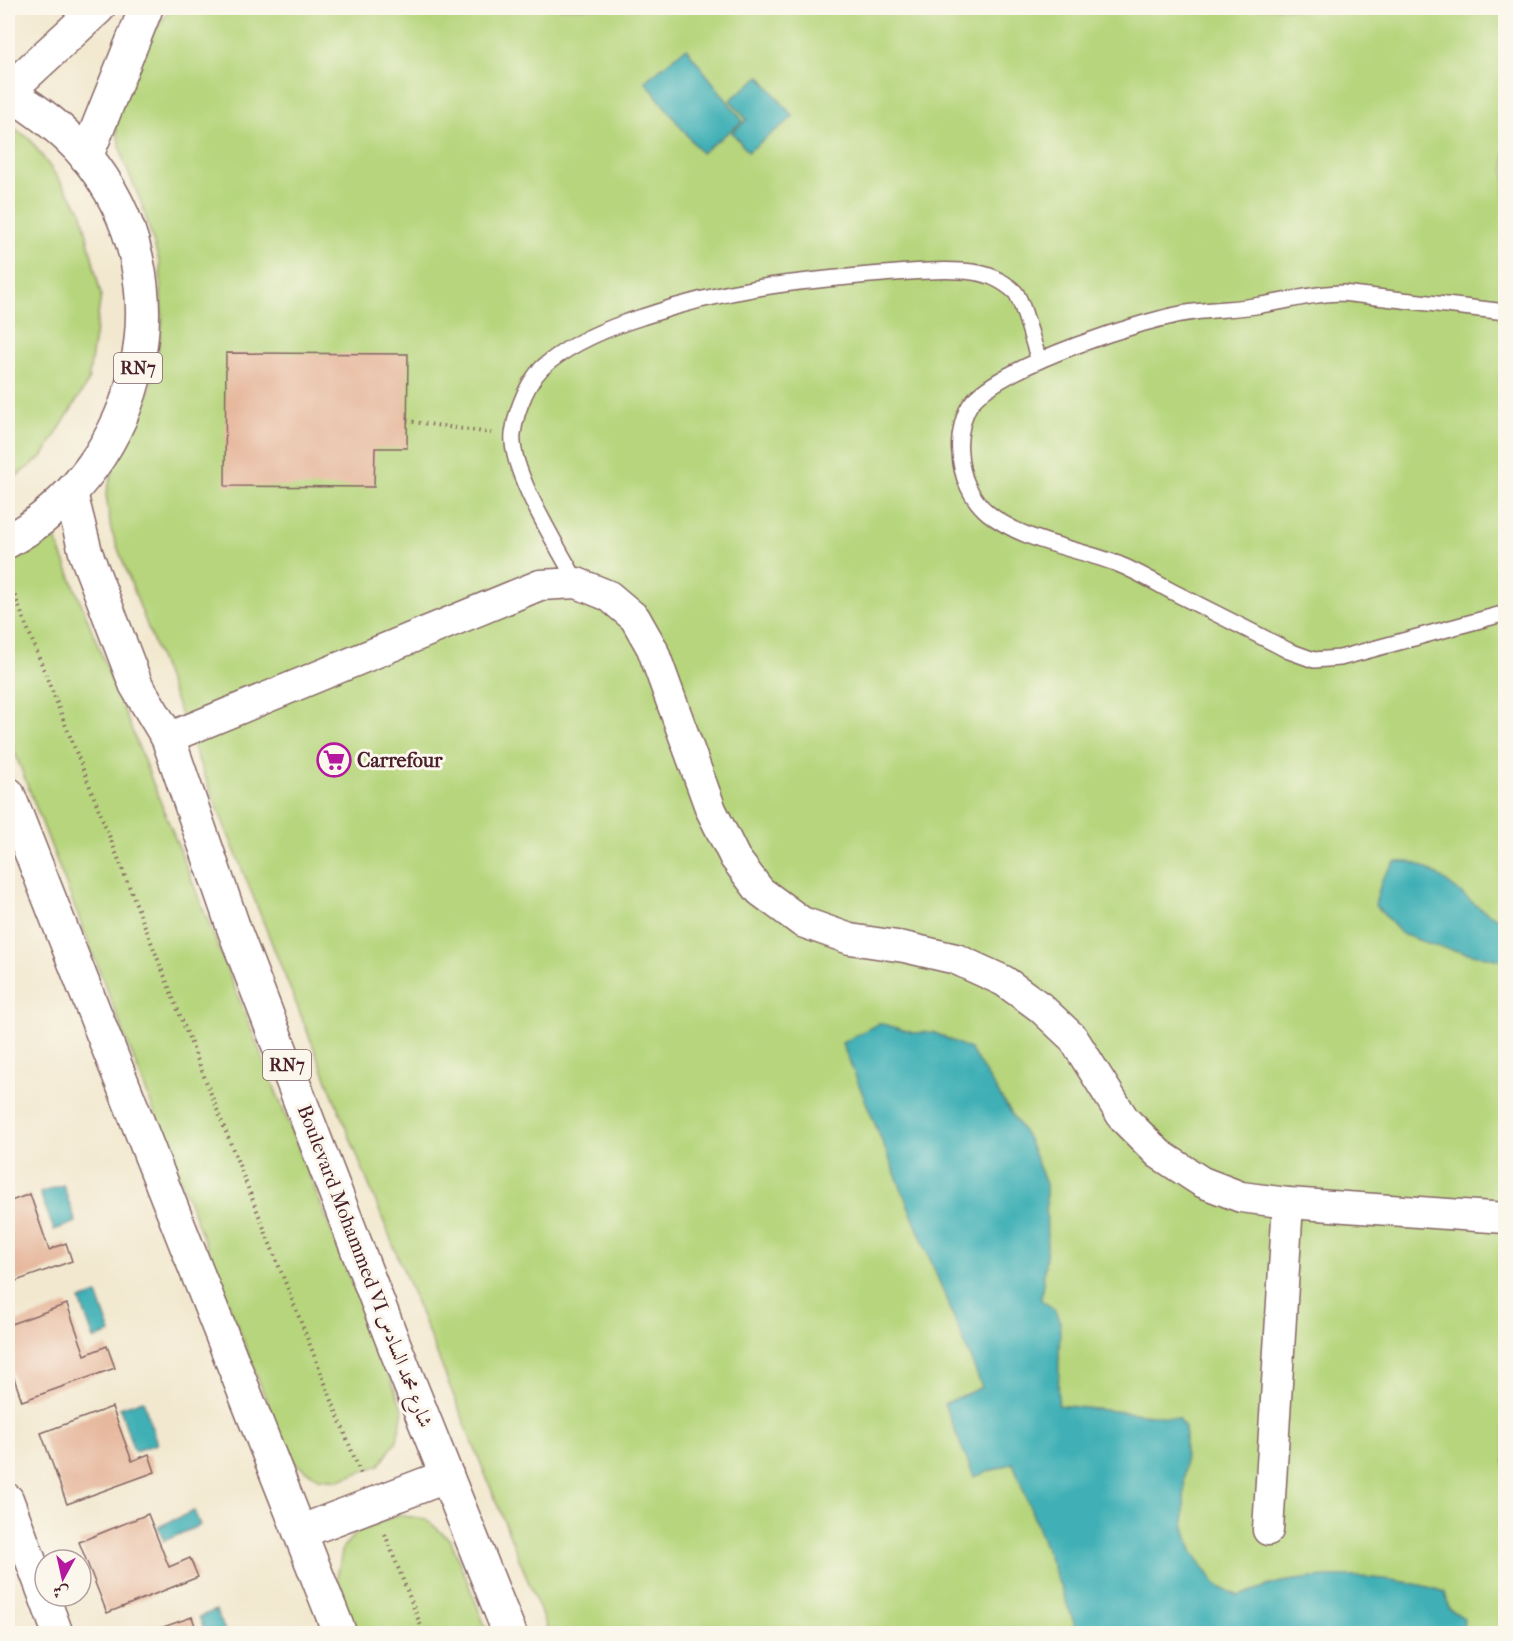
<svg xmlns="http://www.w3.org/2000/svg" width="1513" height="1641" font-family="'IM FELL French Canon',Amiri,serif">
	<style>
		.green { fill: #b6d57c; stroke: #807a54; stroke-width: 1.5 }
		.water { fill: #3fb0b6; stroke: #446870; stroke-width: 1.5 }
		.building { fill: #e6b79c }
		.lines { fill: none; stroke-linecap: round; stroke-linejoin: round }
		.service-casing { stroke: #856564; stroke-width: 18 }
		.minor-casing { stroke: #856564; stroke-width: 33 }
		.primary-casing { stroke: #856564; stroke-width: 36 }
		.path { stroke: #856564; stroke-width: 4; stroke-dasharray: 1.5 4.5; stroke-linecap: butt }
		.service { stroke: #fff; stroke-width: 15 }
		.minor { stroke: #fff; stroke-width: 30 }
		.primary { stroke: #fff; stroke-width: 33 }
		.labels { text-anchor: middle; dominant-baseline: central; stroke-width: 6; stroke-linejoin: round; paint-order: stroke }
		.shield { fill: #fbf7ec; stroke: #7f6065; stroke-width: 1.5 }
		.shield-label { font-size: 18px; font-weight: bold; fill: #4a1f2b }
		.poi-label { font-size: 20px; font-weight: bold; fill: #4a1f2b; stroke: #fbf7ec; text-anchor: start }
		.street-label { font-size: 20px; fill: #4a1f2b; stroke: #fbf7ec }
	</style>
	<rect width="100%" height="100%" fill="#fbf7ec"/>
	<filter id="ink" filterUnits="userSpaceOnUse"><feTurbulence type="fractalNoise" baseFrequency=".0167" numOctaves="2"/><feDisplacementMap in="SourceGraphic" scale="12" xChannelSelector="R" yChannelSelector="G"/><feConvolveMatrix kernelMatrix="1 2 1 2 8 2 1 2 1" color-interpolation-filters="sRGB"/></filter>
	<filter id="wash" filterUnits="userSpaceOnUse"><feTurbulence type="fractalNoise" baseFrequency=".008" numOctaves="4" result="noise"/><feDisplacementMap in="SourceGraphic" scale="24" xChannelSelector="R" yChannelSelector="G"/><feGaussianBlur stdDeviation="1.35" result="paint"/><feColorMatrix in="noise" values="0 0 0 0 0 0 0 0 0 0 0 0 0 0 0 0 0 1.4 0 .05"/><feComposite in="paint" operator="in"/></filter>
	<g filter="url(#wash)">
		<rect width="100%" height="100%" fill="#f2e8cf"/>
		<g class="green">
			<polygon points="171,8 1505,8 1505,1633 549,1633 193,747 111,530 106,494 115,464 141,417 153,378 162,324 160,264 141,202 124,162 115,125 124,73"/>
			<polygon points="8,125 29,138 81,210 101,295 88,382 42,457 8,482"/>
			<polygon points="54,535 403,1410 397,1440 380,1465 339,1480 318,1478 289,1459 8,735 8,562 26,554"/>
			<polygon points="397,1515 426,1519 451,1541 488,1633 357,1633 336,1582 343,1547 358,1531"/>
		</g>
		<g class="water">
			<polygon points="686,48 743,121 701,153 645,81"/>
			<polygon points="760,76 793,117 748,152 732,132 747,120 730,100"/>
			<path d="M1395 862C1400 862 1408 861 1414 863 1447 875 1472 909 1505 922V961L1435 946 1402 934 1375 905 1382 879Z"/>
			<path d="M879 1023 914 1033 933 1032 970 1049 1028 1139 1046 1184 1047 1246 1041 1300 1054 1309 1060 1322 1058 1405 1179 1418 1185 1428 1184 1523 1192 1551 1217 1586 1239 1596C1255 1591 1271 1583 1288 1581 1338 1573 1397 1576 1445 1592L1449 1609 1464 1618 1463 1633H1078L1013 1463 974 1477 944 1404 982 1387 842 1043Z"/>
			<polygon points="63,1185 76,1222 54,1230 40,1193"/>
			<polygon points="97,1294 111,1333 94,1339 80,1300"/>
			<polygon points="143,1400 157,1444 134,1451 120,1408"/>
			<polygon points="194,1511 200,1525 164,1541 158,1527"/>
			<polygon points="216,1610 226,1633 206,1633 199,1617"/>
		</g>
		<g id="blocks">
			<g class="building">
				<polygon points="226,353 408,354 407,448 375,448 374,487 225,486"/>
				<polygon points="30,1194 49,1250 66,1243 72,1261 8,1284 8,1202"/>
				<polygon points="67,1304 85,1355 107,1346 115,1368 22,1401 8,1361 8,1325"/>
				<polygon points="112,1407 132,1461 149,1454 155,1472 67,1504 41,1433"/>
				<polygon points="148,1514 169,1567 190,1558 198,1577 107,1613 79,1542"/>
				<polygon points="192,1617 198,1634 146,1634 146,1633"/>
			</g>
		</g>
	</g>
	<g filter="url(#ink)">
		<use href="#blocks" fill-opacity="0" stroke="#856564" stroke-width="1.5"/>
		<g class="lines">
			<g class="service-casing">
				<g id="service">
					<path d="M1506 312 1342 293C1314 293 1289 301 1261 305 1239 309 1216 309 1194 312 1145 318 1004 365 973 401 963 412 958 438 960 453 961 475 970 498 988 513 1024 542 1076 548 1118 564 1138 572 1156 583 1175 593 1213 612 1251 631 1289 651L1314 660 1340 658 1506 613"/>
					<path d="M577 583C559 548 509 471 513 434 516 410 529 376 549 362 576 341 610 327 642 317 727 288 796 281 883 274 912 272 966 266 992 277 999 280 1009 286 1015 292 1022 299 1034 347 1039 360"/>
				</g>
			</g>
			<g class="minor-casing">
				<g id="minor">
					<polyline points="168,738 540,585 577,583 609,596 635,618 652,648 711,810 735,858 760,891 802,922 850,939 904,947 956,959 1004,981 1040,1007 1073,1038 1124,1119 1159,1154 1202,1182 1241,1197 1288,1203 1506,1218"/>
					<polyline points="8,1499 58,1634"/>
					<polyline points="1268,1530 1288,1203"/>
				</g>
			</g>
			<g class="primary-casing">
				<g id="primary">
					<polyline points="8,91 98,8"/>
					<path d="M8 92C36 110 63 129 85 155 189 279 145 465 8 541"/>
					<polyline points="86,157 146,8"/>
					<polyline points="71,495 86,554 136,685 168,738 235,932 395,1347 510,1634"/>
					<polyline points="8,794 340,1634"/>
					<polyline points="300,1532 447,1476"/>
				</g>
			</g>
			<g class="path">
				<polyline points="407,421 491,433"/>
				<polyline points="8,579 362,1477"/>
				<polyline points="385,1534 424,1634"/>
			</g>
			<use href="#service" class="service"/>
			<use href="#minor" class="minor"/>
			<use href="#primary" class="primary"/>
		</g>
	</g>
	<defs>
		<g id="supermarket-ring" transform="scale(1.725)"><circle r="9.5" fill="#fbf7ec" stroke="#b5179e" stroke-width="1.5"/><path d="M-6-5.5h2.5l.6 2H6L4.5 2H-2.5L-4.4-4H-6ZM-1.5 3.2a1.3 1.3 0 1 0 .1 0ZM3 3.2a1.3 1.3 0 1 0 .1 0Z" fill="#b5179e"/></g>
	</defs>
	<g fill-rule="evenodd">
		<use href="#supermarket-ring" x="334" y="760"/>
	</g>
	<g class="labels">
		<g class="shield">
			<rect x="114" y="353" width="48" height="30" rx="4.5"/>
			<rect x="263" y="1050" width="48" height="30" rx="4.5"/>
		</g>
		<g class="shield-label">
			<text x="138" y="368">RN7</text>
			<text x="287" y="1065">RN7</text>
		</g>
		<g class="poi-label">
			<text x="357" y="760">Carrefour</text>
		</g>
		<g class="street-label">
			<text transform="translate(365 1266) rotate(69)">Boulevard Mohammed VI شارع محمد السادس</text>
		</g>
	</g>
	<rect width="1513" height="1641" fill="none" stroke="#fbf7ec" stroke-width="30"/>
	<g transform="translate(63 1578) rotate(188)"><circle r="28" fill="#fbf7ec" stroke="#b4a19f" stroke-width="1.5"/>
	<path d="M0-4.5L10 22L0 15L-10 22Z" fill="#b5179e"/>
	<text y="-9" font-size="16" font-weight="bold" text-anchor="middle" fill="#4a1f2b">ش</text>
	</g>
</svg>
